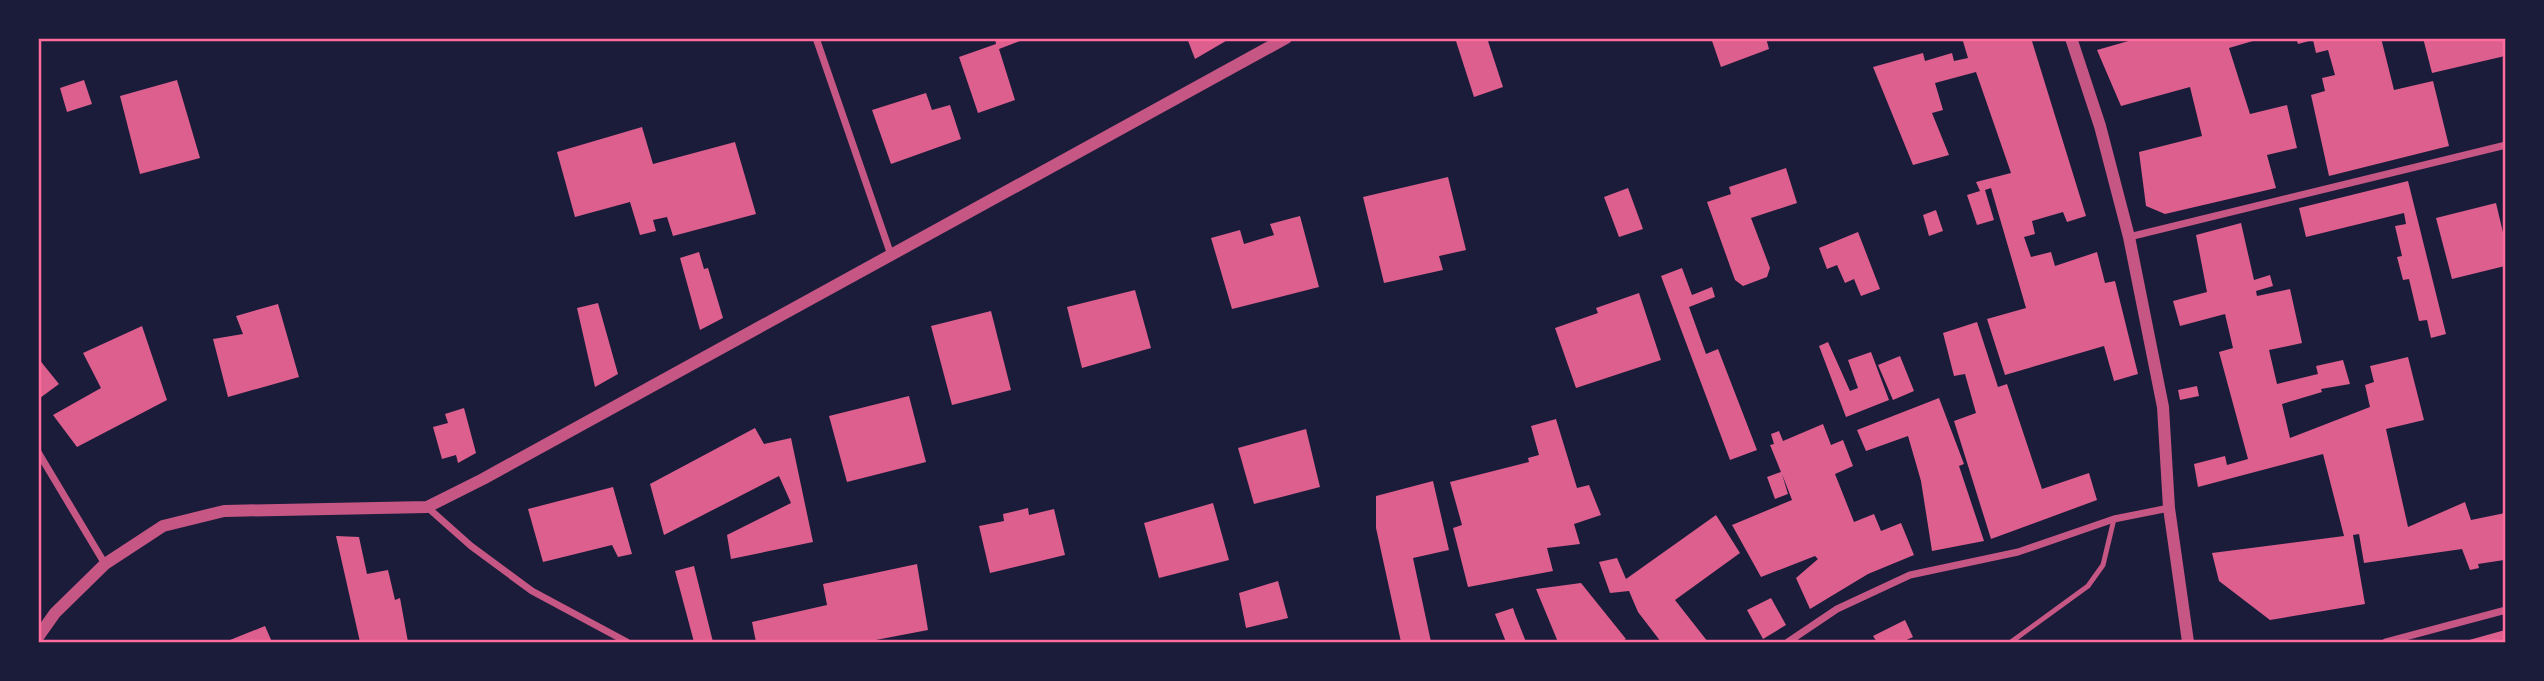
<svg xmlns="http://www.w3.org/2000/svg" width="2544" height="681" font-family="'Noto Sans',sans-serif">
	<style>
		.building { fill: #dd5f8e }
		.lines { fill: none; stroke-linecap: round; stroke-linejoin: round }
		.service { stroke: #c65784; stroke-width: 5 }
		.minor { stroke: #c65784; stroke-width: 7 }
		.tertiary { stroke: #c65784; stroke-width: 12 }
		.neatline { fill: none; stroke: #ff6b9d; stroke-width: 2.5 }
	</style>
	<rect width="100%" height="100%" fill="#1b1b3a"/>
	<g class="building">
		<polygon points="995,38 1028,38 999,49 1015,100 978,113 959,57 996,44"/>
		<polygon points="1187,38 1231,38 1195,59"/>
		<polygon points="1455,38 1487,38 1503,87 1474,97"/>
		<polygon points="1711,38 1766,38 1769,49 1721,67"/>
		<polygon points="1962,38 2031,38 2086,216 2067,222 2063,212 2032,221 2035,234 2024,237 2031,257 2051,252 2055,266 2097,252 2105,283 2115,281 2138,374 2114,381 2104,346 2005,375 1987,319 2026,308 1991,188 1985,190 1994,220 1977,225 1967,195 1980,191 1976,182 2011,173 1976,72 1935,83 1943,110 1932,113 1949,155 1913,165 1873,67 1923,53 1925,61 1952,53 1954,61 1968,58"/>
		<polygon points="2139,38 2263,38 2229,48 2250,114 2287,105 2297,148 2267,155 2276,188 2165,214 2146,206 2139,152 2202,136 2190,87 2121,106 2097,50"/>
		<polygon points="2296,38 2381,38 2394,90 2433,81 2449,146 2329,176 2311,95 2325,91 2322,78 2335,75 2328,50 2316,53 2313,40 2298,44"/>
		<polygon points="2423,38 2505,38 2505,56 2432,73"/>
		<polygon points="84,80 92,104 67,112 60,88"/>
		<polygon points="177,80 200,158 140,174 120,96"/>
		<polygon points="926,93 932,110 950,105 961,139 891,164 872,110"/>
		<polygon points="642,127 653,164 735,142 756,214 673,236 667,217 653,220 656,231 640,235 630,202 575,217 557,152"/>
		<polygon points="1786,168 1797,203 1751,218 1770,268 1767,277 1743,286 1735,280 1707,202 1731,194 1729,187"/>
		<polygon points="1448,177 1466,250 1439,256 1443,270 1384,283 1363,197"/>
		<polygon points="2408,181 2446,334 2431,338 2427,320 2419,321 2409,279 2403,280 2397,257 2402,256 2395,226 2406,224 2404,213 2306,237 2299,208"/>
		<polygon points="1628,188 1643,229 1619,237 1604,197"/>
		<polygon points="2496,203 2505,241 2505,266 2452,279 2436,218"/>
		<polygon points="1936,210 1943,231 1929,236 1923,215"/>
		<polygon points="1300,216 1319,287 1232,309 1211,238 1240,230 1244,244 1274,235 1270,224"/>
		<polygon points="2241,223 2254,280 2270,275 2273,286 2256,291 2257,296 2290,289 2302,343 2269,350 2277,384 2318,374 2316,366 2343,360 2350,384 2321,389 2322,392 2282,404 2290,438 2370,407 2365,385 2374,382 2370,366 2408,357 2424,420 2386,429 2408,527 2465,502 2471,520 2505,513 2504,560 2478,564 2479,568 2470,570 2462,549 2364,563 2359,534 2353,535 2365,604 2270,620 2219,581 2212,553 2344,536 2323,454 2198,487 2194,464 2225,456 2227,465 2248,459 2219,352 2233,348 2225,314 2180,326 2173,301 2207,292 2196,235"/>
		<polygon points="1858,232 1880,289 1861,296 1854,279 1845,283 1837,265 1827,269 1819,248"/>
		<polygon points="699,252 704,269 708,268 723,318 700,330 680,258"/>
		<polygon points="1682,268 1692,295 1712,287 1715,297 1689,307 1706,354 1718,349 1757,450 1730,460 1661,276"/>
		<polygon points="1135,290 1151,348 1082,368 1067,307"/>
		<polygon points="1639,293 1661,360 1576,388 1555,328 1598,313 1596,308"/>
		<polygon points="598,303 618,374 595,387 577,308"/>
		<polygon points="278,304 299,377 228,397 213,339 243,334 236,316"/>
		<polygon points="991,311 1011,390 952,405 931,326"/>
		<polygon points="1977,322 1998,387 2007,384 2042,489 2089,473 2097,500 1991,539 1954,421 1976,413 1965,374 1954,376 1943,333"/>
		<polygon points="142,326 167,400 77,447 53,415 101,388 83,353"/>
		<polygon points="1828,342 1850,391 1858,388 1848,360 1871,352 1889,400 1846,417 1819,346"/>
		<polygon points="1900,356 1914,391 1893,400 1878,365"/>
		<polygon points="38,358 59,384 40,398 38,396"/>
		<polygon points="2197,386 2199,396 2180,400 2178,390"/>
		<polygon points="909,396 926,462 847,482 829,416"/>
		<polygon points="1939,398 1964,464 1959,466 1984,541 1932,551 1921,481 1908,436 1866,451 1857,430"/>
		<polygon points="464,408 476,453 458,463 456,455 442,459 433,427 448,423 445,414"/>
		<polygon points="1556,419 1577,488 1589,485 1601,515 1574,524 1580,544 1547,548 1553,571 1468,587 1453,528 1462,525 1450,482 1529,462 1528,458 1539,455 1531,426"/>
		<polygon points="1823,424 1831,445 1843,440 1853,466 1835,474 1854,522 1874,514 1881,531 1901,523 1914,555 1868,574 1810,609 1796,578 1818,559 1815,556 1761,577 1732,525 1792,500 1782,474 1788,494 1775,499 1767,477 1781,472 1770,445 1774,444 1771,434 1779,431 1783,441"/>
		<polygon points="755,428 764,444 791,438 813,542 731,559 727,535 791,503 779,476 664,535 650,484"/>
		<polygon points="1306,429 1320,487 1254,504 1238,448"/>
		<polygon points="1433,481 1449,550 1413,558 1431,642 1401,642 1376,528 1376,496"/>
		<polygon points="613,487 632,554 618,557 612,545 543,562 528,509"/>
		<polygon points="1213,503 1229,560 1159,578 1144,523"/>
		<polygon points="1028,508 1029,515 1054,509 1065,555 990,573 979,526 1004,521 1003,514"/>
		<polygon points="1716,515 1740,553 1675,600 1708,642 1661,642 1638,612 1629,591 1610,593 1599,562 1617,558 1626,579"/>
		<polygon points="336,536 359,537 367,574 388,570 395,600 400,598 408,642 360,642"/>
		<polygon points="917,564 928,630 865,642 756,642 752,622 827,605 823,584"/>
		<polygon points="694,566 713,642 694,642 675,571"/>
		<polygon points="1278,581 1288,618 1246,628 1239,593"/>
		<polygon points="1581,583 1626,639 1621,642 1558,642 1536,589"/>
		<polygon points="1771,598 1786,625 1763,639 1747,610"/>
		<polygon points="1513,608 1515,614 1526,642 1506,642 1495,614"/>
		<polygon points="1905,620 1913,637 1902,642 1877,642 1873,636"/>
		<polygon points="265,626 272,642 231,642 230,640"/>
		<polygon points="2505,630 2505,642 2462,642"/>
	</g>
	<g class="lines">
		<polyline class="service" points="2011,642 2088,586 2103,565 2114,519"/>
		<g class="minor">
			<polyline points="816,38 891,255"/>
			<polyline points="2129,237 2506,145"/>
			<polyline points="38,452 105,564"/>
			<polyline points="427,507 471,546 532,591 627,642"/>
			<polyline points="1788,642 1837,609 1910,575 2018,552 2114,519 2169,508"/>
			<polyline points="2386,642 2506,610"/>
		</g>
		<g class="tertiary">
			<polyline points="2071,38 2100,126 2129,237 2163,407 2169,508 2188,642"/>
			<polyline points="38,637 55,613 105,564 163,526 224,511 427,507 483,479 1286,38"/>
		</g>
	</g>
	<rect width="2544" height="681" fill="none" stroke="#1b1b3a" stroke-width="80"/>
	<rect x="40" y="40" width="2464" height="601" class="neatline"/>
</svg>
